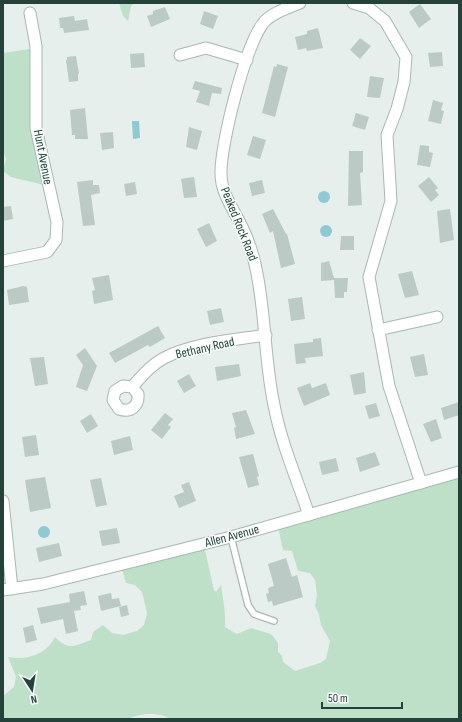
<svg xmlns="http://www.w3.org/2000/svg" width="462" height="722" font-family="'Sofia Sans Condensed',sans-serif">
	<style>
		.green { fill: #bfe0c8 }
		.water { fill: #8ec9d4 }
		.building { fill: #bbcac4 }
		.lines { fill: none; stroke-linecap: round; stroke-linejoin: round }
		.service-casing { stroke: #a8b8b2; stroke-width: 8 }
		.minor-casing { stroke: #a8b8b2; stroke-width: 13 }
		.service { stroke: #fff; stroke-width: 5.5 }
		.minor { stroke: #fff; stroke-width: 11 }
		.labels { text-anchor: middle; dominant-baseline: central; stroke-width: 3; stroke-linejoin: round; paint-order: stroke }
		.street-label { font-size: 13px; fill: #24423a; stroke: #f7fbf9 }
	</style>
	<rect width="100%" height="100%" fill="#e6efeb"/>
	<g class="green">
		<polygon points="119,3 134,3 131,6 128,21 123,16"/>
		<polygon points="36,48 44,185 11,177 3,171 6,159 3,150 3,53"/>
		<path d="M459 474V719H170C160 712 139 713 129 719H3V696L14 687 16 677 8 657C27 661 47 654 55 637 69 651 74 646 91 640L93 632 103 625 112 633 123 635 137 631 144 625 147 613 142 592 135 585 126 583 120 562 203 541 214 590 216 592 221 585C223 600 226 612 225 627L237 634 251 628 271 634 278 643V652L282 656 283 662 295 671 320 663 326 659 330 641 321 625 319 614 315 606 317 595 315 580 310 573 298 571 292 551 283 550 277 522Z"/>
	</g>
	<g class="water">
		<polygon points="132,121 139,121 140,138 133,139"/>
		<circle cx="324" cy="197" r="6"/>
		<circle cx="326" cy="231" r="6"/>
		<circle cx="44" cy="532" r="6"/>
	</g>
	<g class="building">
		<polygon points="420,4 431,19 419,28 409,12"/>
		<polygon points="165,7 170,19 151,27 147,16 153,14 153,11"/>
		<polygon points="204,11 218,16 213,29 200,24"/>
		<polygon points="74,16 75,21 87,19 89,30 64,33 63,28 60,28 59,18"/>
		<polygon points="318,28 323,48 307,51 306,48 298,50 295,37 307,34 307,31"/>
		<polygon points="360,38 371,46 360,59 350,50"/>
		<polygon points="442,52 443,66 430,67 428,53"/>
		<polygon points="144,53 145,67 131,68 130,54"/>
		<polygon points="76,56 79,74 78,74 78,81 69,82 66,60 67,60 67,57"/>
		<polygon points="277,64 288,67 275,117 262,113 274,66 276,67"/>
		<polygon points="370,76 384,78 380,98 367,97"/>
		<polygon points="195,81 222,88 221,94 212,93 209,106 196,102 200,91 192,89"/>
		<polygon points="433,100 443,103 441,110 444,111 441,124 428,121"/>
		<polygon points="85,108 88,139 75,139 75,135 72,135 70,110"/>
		<polygon points="356,113 369,117 365,130 352,126"/>
		<polygon points="189,127 202,131 197,150 186,147"/>
		<polygon points="113,132 114,148 102,150 100,133"/>
		<polygon points="253,136 266,140 260,159 247,155"/>
		<polygon points="420,145 429,146 429,152 433,153 430,167 417,165"/>
		<polygon points="349,151 363,151 363,172 360,173 362,205 348,206"/>
		<polygon points="194,177 197,197 184,198 181,179"/>
		<polygon points="429,177 438,188 435,190 439,195 431,202 418,186"/>
		<polygon points="93,180 93,185 99,185 100,193 91,195 95,225 83,226 77,182"/>
		<polygon points="262,180 265,193 252,196 249,183"/>
		<polygon points="135,182 137,194 126,196 124,184"/>
		<polygon points="11,206 13,219 3,221 3,207"/>
		<polygon points="273,209 286,234 287,234 295,264 281,268 273,231 270,233 262,214"/>
		<polygon points="450,209 454,240 440,243 437,211"/>
		<polygon points="209,223 217,241 206,247 197,229"/>
		<polygon points="341,236 354,236 354,250 340,250"/>
		<polygon points="329,261 334,278 348,278 347,292 344,292 344,298 335,298 334,280 321,281 321,263"/>
		<polygon points="412,271 419,295 405,298 398,274"/>
		<polygon points="109,275 113,300 94,304 92,291 95,290 92,278"/>
		<polygon points="23,286 27,287 29,302 9,305 7,290"/>
		<polygon points="302,297 305,319 291,321 288,299"/>
		<polygon points="221,308 224,322 210,325 207,311"/>
		<polygon points="158,326 165,338 150,347 148,345 115,363 109,353"/>
		<polygon points="321,338 323,356 305,358 306,363 296,364 294,344 313,342 313,339"/>
		<polygon points="85,348 97,366 87,391 76,387 83,365 76,355"/>
		<polygon points="424,354 428,375 415,377 410,357"/>
		<polygon points="44,357 48,384 35,386 30,358"/>
		<polygon points="239,364 241,376 217,381 215,367"/>
		<polygon points="364,372 366,393 354,395 350,375"/>
		<polygon points="189,374 196,386 184,393 177,381"/>
		<polygon points="310,383 312,388 326,383 330,395 304,406 297,388"/>
		<polygon points="459,402 459,415 444,420 441,408"/>
		<polygon points="376,403 380,416 369,419 365,406"/>
		<polygon points="246,410 255,434 236,439 234,428 236,427 232,413"/>
		<polygon points="165,413 173,419 168,425 171,427 162,439 151,430"/>
		<polygon points="91,414 98,426 87,433 80,421"/>
		<polygon points="436,419 442,438 431,442 423,424"/>
		<polygon points="36,435 39,455 25,457 22,437"/>
		<polygon points="130,436 133,450 114,455 111,441"/>
		<polygon points="375,452 380,465 360,472 356,458"/>
		<polygon points="253,454 259,476 257,477 259,485 248,488 239,457"/>
		<polygon points="336,458 339,471 322,475 319,462"/>
		<polygon points="45,477 51,508 30,512 25,480"/>
		<polygon points="101,478 107,505 96,507 90,480"/>
		<polygon points="189,482 196,501 179,508 174,496 184,492 181,485"/>
		<polygon points="117,528 120,543 102,546 99,531"/>
		<polygon points="59,543 62,556 39,562 36,548"/>
		<polygon points="286,558 292,577 297,575 303,597 273,606 272,601 268,602 266,594 269,593 268,588 274,586 268,564"/>
		<polygon points="84,591 87,605 80,606 81,610 74,611 78,631 66,634 63,619 41,624 37,608 70,602 69,594"/>
		<polygon points="111,593 112,599 119,598 121,606 101,611 98,596"/>
		<polygon points="127,605 129,615 121,617 119,607"/>
		<polygon points="33,625 37,640 26,643 23,628"/>
	</g>
	<g class="lines">
		<g class="service-casing">
			<polyline id="service" points="231,537 248,605 254,614 274,621"/>
		</g>
		<g class="minor-casing">
			<g id="minor">
				<path d="M300 3C288 8 274 12 265 21 246 41 220 146 221 174 221 193 234 210 242 227 248 239 252 251 255 264 266 311 264 359 274 405 281 443 297 479 309 515"/>
				<polyline points="353,3 369,8 385,21 406,57 404,82 397,109 387,135 391,201 369,277 389,386 421,483"/>
				<polyline points="180,55 206,48 247,60"/>
				<polyline points="3,261 47,252 56,240 57,222 36,128 36,46 30,13"/>
				<polyline points="378,330 437,317"/>
				<path d="M132 387 138 394C139 406 131 413 119 409L113 400 115 391 123 386 132 387C142 376 151 365 164 358 192 343 234 340 266 335"/>
				<polyline points="3,501 12,589"/>
				<polyline points="3,590 43,584 231,537 459,472"/>
			</g>
		</g>
		<use href="#service" class="service"/>
		<use href="#minor" class="minor"/>
	</g>
	<g class="labels">
		<g class="street-label">
			<text transform="translate(43 157) rotate(79)">Hunt Avenue</text>
			<text transform="translate(239 224) rotate(68)">Peaked Rock Road</text>
			<text transform="translate(205 348) rotate(-13)">Bethany Road</text>
			<text transform="translate(232 536) rotate(-15)">Allen Avenue</text>
		</g>
	</g>
	<rect width="462" height="722" fill="none" stroke="#24423a" stroke-width="8"/>
	<g transform="translate(32 690) rotate(168)" stroke="#f7fbf9" stroke-width="3" paint-order="stroke">
	<path d="M0-3L7 15L0 10L-7 15Z" fill="#24423a"/>
	<text y="-6" font-size="11" font-weight="bold" text-anchor="middle" fill="#24423a">N</text>
	</g>
	<path d="M322 702v6h80v-6" fill="none" stroke="#24423a" stroke-width="2"/>
	<text x="328" y="702" font-size="12" fill="#24423a" stroke="#f7fbf9" stroke-width="3" paint-order="stroke">50 m</text>
</svg>
